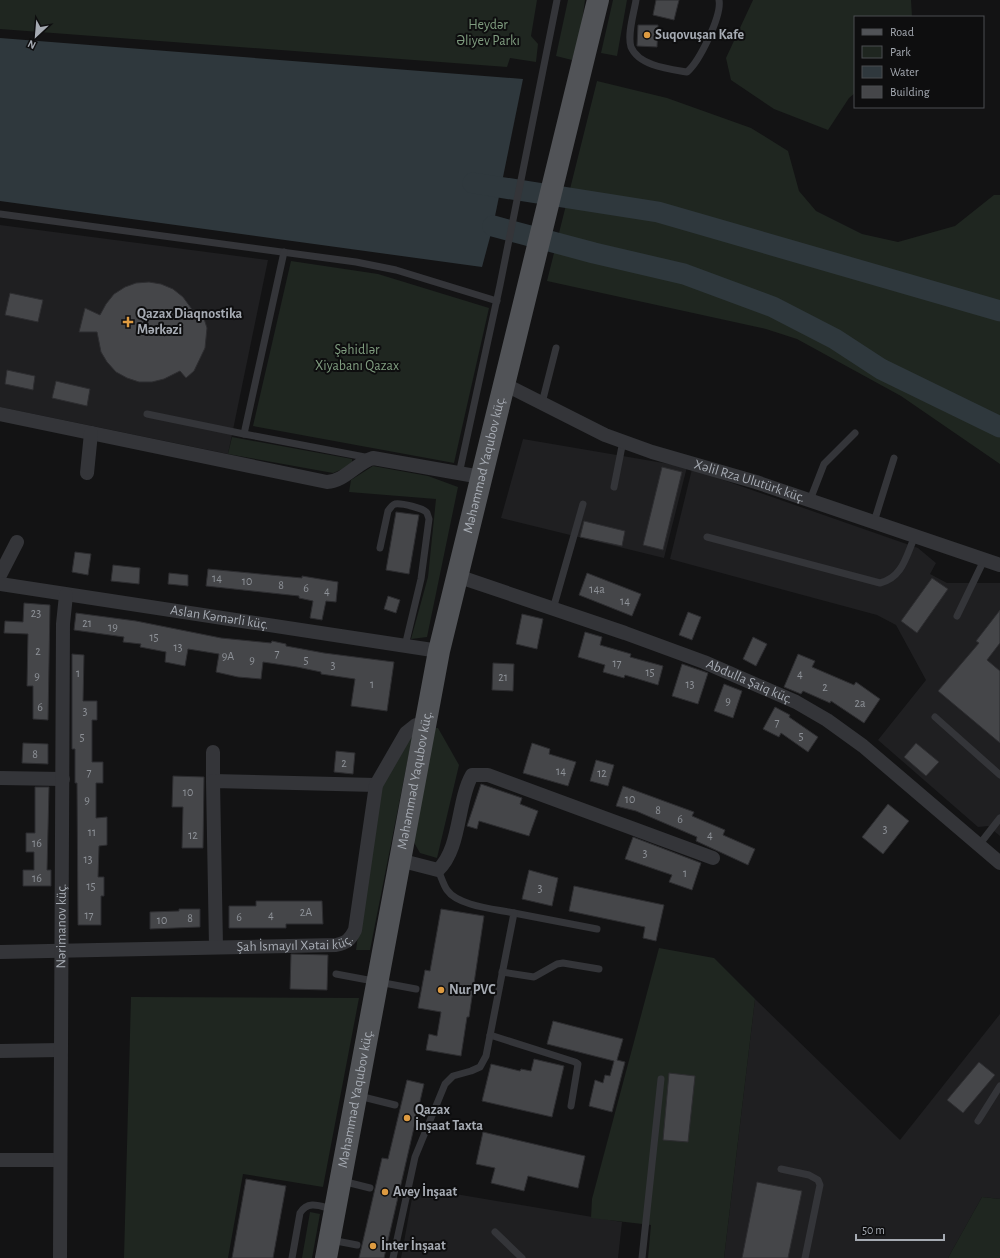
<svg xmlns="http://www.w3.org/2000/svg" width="1000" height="1258" font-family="'Alegreya Sans',sans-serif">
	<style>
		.built { fill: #1f1f21 }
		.green { fill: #1f2620 }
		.water { fill: #2f383d }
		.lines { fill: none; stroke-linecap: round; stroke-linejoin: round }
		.river { stroke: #2f383d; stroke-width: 21 }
		.building { fill: #454649; stroke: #2d2d30 }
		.lane { stroke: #343539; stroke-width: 7 }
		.street { stroke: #343539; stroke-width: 14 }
		.primary { stroke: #515357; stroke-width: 22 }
		.poi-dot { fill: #de9b41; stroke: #0e0e0f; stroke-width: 1.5 }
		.labels { text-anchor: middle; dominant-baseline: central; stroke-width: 4; stroke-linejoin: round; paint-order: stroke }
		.number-label { font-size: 12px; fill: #8e9298 }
		.park-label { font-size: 14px; fill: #7f9c7f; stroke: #0e0e0f }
		.poi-label { font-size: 14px; font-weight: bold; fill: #a6abb3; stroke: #0e0e0f; text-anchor: start }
		.street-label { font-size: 14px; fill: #a6abb3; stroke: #0e0e0f }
	</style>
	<rect width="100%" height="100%" fill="#131314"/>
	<g class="built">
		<polygon points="0,225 268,260 228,454 0,407"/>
		<polygon points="523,439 687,467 664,558 501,518"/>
		<polygon points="692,469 918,548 936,563 930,574 947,583 1000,583 1000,836 988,826 978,827 878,740 926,680 896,625 877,615 670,559"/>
		<polygon points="755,999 900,1140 1000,1014 1000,1199 982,1197 948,1258 724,1258"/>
		<polygon points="414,1187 622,1222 618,1258 401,1258"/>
	</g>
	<g class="green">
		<polygon points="0,0 537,0 531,36 538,44 536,62 510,58 507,67 0,29"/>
		<polygon points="568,0 585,0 580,36 572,60 556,56"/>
		<polygon points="613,0 627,0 617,56 601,53"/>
		<polygon points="753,0 911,0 912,17 855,17 855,93 849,98 828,130 774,109 731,80 726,58"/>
		<polygon points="597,81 667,98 751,128 788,151 799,191 816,211 862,234 898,242 955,226 994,195 1000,195 1000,464 901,396 797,339 766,329 547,281"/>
		<polygon points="291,261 378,274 489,308 454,463 253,426"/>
		<polygon points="232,437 352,459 352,465 333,473 228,454"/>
		<polygon points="373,466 428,476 458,487 427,637 411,639 428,577 436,499 349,492 351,480"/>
		<polygon points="432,728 438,728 459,765 437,858 420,853 412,839"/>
		<polygon points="410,736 412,738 370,950 356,950 379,787"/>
		<polygon points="659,948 714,958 755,999 724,1258 648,1258 651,1225 591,1218 592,1199"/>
		<polygon points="131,997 359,998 323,1187 243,1174 228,1258 124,1258"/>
		<polygon points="982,1197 1000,1199 1000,1258 948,1258"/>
		<polygon points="310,1212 320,1214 312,1258 302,1258"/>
	</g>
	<polygon class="water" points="0,38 523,79 493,226 482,267 0,201"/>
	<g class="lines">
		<g class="river">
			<polyline points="473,183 658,212 1000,311"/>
			<polyline points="493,226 594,253 684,274 773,307 835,339 881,369 1000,427"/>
		</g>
	</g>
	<g class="building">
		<polygon points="656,0 679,0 674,20 653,15"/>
		<polygon points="638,25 658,25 657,47 637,46"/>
		<polygon points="149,282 161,284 173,289 183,297 194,312 201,309 207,328 205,348 194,371 186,378 180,371 164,379 152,382 139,382 127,378 116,372 107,362 101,352 97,332 79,332 85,308 100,315 106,304 114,294 125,287 136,283"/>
		<polygon points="10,293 43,300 38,322 5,315"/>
		<polygon points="7,370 35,376 33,390 5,384"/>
		<polygon points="56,381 90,389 87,406 52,398"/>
		<polygon points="662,467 682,472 663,550 643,545"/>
		<polygon points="396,512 419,515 409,574 386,570"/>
		<polygon points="584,521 625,531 622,546 580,537"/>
		<polygon points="75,552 91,554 88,575 72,572"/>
		<polygon points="113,565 140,568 139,584 111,581"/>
		<polygon points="208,569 302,578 302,576 338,582 336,602 326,601 322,620 310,618 313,601 299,598 299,596 206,586"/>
		<polygon points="169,573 188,575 188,586 168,584"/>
		<polygon points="587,573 641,594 632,616 579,595"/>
		<polygon points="932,578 948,589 917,633 901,621"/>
		<polygon points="388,596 400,600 396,613 384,609"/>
		<polygon points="24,603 50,605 48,720 33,719 33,686 27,686 28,634 4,633 5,621 23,622"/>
		<polygon points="1000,610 1000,643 987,660 1000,671 1000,743 938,691 979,643 976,641"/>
		<polygon points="688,612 701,617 692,640 679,635"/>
		<polygon points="76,613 136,621 221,638 271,643 272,641 286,644 286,646 324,653 394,662 387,711 351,706 355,679 321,674 321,672 297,667 263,662 261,679 238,677 216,672 219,654 188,649 185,666 165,662 166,652 140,647 141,644 123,642 124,637 74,630"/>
		<polygon points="522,614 543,619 537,649 516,644"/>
		<polygon points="585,632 602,637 600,645 631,654 630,657 663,666 658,685 625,675 624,678 603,672 605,665 578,657"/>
		<polygon points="753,637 767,644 756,666 743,659"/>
		<polygon points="72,654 84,655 83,701 97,701 97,720 92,720 92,762 103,762 103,783 96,783 96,818 107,817 107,845 99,846 98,877 104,877 104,896 101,896 101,925 78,925 77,783 75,783 75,749 72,749"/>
		<polygon points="798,654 815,661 812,667 854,685 856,682 880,699 864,723 831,701 830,703 803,691 801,694 784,687"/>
		<polygon points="493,663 514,664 513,691 492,690"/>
		<polygon points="682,664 708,673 698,704 672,696"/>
		<polygon points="724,684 742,691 733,718 714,711"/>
		<polygon points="775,707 790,715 789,717 818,737 808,752 781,733 779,737 763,729"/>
		<polygon points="23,743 48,744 48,764 22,763"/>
		<polygon points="532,743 550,749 549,754 576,762 568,786 523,773"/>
		<polygon points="916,743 939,762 926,776 904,757"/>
		<polygon points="336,751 355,753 353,774 334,772"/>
		<polygon points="596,760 614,765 608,786 590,781"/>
		<polygon points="173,776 204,777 203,848 182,848 183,807 172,807"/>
		<polygon points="481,784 522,798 520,804 538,811 529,836 479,821 477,829 467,826"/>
		<polygon points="623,786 694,812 692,816 725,830 723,835 755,849 748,865 696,841 697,837 636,811 616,806"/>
		<polygon points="35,787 49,787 47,870 51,870 51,886 23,886 23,870 34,870 34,852 26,852 26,833 35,833"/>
		<polygon points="888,804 909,821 883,854 862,837"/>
		<polygon points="633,837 701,863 692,890 669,882 672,875 625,859"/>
		<polygon points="529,870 558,878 552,906 522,899"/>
		<polygon points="574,886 664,905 656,941 643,938 645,927 569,911"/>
		<polygon points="256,901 322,901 323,924 286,924 286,928 229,928 229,906 256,906"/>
		<polygon points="179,909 200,909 200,927 150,929 150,912 179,911"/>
		<polygon points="441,909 484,916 469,1017 467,1017 461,1056 426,1050 429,1034 437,1036 441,1012 418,1008 425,970 430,971"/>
		<polygon points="291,954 328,955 327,990 290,989"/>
		<polygon points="553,1021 623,1039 617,1060 625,1062 612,1112 589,1106 595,1080 603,1083 605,1075 610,1076 614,1061 547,1044"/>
		<polygon points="534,1059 564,1066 552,1117 482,1101 491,1064 520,1071 521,1069 531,1071"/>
		<polygon points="979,1062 995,1075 963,1113 947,1100"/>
		<polygon points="669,1073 695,1076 688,1142 663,1140"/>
		<polygon points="407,1080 424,1084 384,1258 359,1258 382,1158 388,1159"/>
		<polygon points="483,1132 585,1156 578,1188 528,1176 524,1191 491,1183 495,1168 476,1164"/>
		<polygon points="246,1179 286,1186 273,1258 232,1258"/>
		<polygon points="757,1182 802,1191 788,1258 742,1258"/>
	</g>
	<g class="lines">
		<g class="lane">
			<path d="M636 0C634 13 627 34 631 47 639 66 669 69 687 72 699 62 722 16 719 0"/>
			<polyline points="0,214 356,262 396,270 497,301"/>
			<polyline points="284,252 244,434 370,458"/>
			<polyline points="542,403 556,348"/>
			<polyline points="147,414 244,434"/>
			<polyline points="459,474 500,285 557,0"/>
			<polyline points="614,487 623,441"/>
			<polyline points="810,500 824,464 855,433"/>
			<polyline points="874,522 894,458"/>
			<path d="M707 537 880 583C903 577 906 556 915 536"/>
			<path d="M380 548 388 511C390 508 392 505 395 504 401 503 424 508 427 513 427 513 429 519 429 519L421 579 405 646"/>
			<polyline points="553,609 583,504"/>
			<polyline points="957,616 984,560"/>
			<polyline points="935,717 1000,775"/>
			<polyline points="979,845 1000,818"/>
			<polyline points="514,913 597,929"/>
			<polyline points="502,972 534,977 557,964 563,963 599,969"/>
			<polyline points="336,974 416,989"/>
			<polyline points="490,1035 575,1062 578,1064 571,1106"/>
			<polyline points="359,1096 395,1105"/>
			<polyline points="978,1121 1000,1086"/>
			<polyline points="781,1169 809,1175 818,1180 820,1185 805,1258"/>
			<polyline points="342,1181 370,1188"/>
			<polyline points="495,1232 522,1258"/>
			<polyline points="331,1240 357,1245"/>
			<path d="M292 1258 300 1213C308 1200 320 1206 332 1209"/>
			<path d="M393 1258 415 1157 445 1084 453 1076 471 1071 480 1067 486 1056 514 913C495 909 458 906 447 890 443 884 441 876 438 870"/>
			<polyline points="642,1258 661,1079"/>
		</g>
		<g class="street">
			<path id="s1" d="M504 384 605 435 652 452 756 482 1000 565"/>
			<path d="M0 414 327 482C345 481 356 463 373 458L481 477"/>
			<polyline points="87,473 91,433"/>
			<polyline points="0,575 17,542"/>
			<path id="s2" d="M457 576 625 633 704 662 796 702 827 720 863 746 1000 863"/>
			<path id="s3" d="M0 584 439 651"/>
			<polyline points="213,752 213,781"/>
			<polyline points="0,778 63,779"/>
			<path d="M399 860 438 870C461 849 457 801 472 775H488L713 858"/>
			<polyline points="216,947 213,781 376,785"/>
			<path id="s4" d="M0 952 336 945C346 943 350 940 355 930L376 785 406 733 416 725 423 726"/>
			<polyline points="0,1051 61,1050"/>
			<polyline points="0,1160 60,1160"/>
			<path id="s5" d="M60 1258 63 624 66 595"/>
		</g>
		<path class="primary" id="s6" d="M326 1258 439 651 598 0"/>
	</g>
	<g class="poi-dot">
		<circle cx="647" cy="35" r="4"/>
		<path d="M126 316h4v4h4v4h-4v4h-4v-4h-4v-4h4z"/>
		<circle cx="441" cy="990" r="4"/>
		<circle cx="407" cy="1118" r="4"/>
		<circle cx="385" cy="1192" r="4"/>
		<circle cx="373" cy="1246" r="4"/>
	</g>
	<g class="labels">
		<g class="number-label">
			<text x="217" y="578">14</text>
			<text x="247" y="581">10</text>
			<text x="281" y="585">8</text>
			<text x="306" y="588">6</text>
			<text x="597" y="589">14a</text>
			<text x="327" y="591">4</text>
			<text x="625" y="601">14</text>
			<text x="36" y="613">23</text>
			<text x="87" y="623">21</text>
			<text x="113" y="627">19</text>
			<text x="154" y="637">15</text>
			<text x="178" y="647">13</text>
			<text x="38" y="651">2</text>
			<text x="277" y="653">7</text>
			<text x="228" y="656">9A</text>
			<text x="252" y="660">9</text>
			<text x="306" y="660">5</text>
			<text x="617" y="663">17</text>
			<text x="333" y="665">3</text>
			<text x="650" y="672">15</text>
			<text x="78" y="673">1</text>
			<text x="800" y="674">4</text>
			<text x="37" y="676">9</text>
			<text x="503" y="677">21</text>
			<text x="372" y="684">1</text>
			<text x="690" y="684">13</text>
			<text x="825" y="687">2</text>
			<text x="728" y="701">9</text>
			<text x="860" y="703">2a</text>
			<text x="40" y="707">6</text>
			<text x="85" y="711">3</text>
			<text x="777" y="722">7</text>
			<text x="801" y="736">5</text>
			<text x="82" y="737">5</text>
			<text x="35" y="754">8</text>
			<text x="344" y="763">2</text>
			<text x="561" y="771">14</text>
			<text x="89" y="772">7</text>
			<text x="602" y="773">12</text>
			<text x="188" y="792">10</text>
			<text x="630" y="799">10</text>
			<text x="87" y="800">9</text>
			<text x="658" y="810">8</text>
			<text x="680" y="819">6</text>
			<text x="885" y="829">3</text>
			<text x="92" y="832">11</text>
			<text x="193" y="835">12</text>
			<text x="710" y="835">4</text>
			<text x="37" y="843">16</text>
			<text x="645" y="853">3</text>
			<text x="88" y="859">13</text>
			<text x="685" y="873">1</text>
			<text x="37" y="878">16</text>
			<text x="91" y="886">15</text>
			<text x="540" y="888">3</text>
			<text x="306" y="912">2A</text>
			<text x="89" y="915">17</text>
			<text x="271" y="915">4</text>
			<text x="239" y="917">6</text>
			<text x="190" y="918">8</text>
			<text x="162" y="920">10</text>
		</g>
		<g class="park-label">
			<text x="488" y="25">Heydər<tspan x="488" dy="16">Əliyev Parkı</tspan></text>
			<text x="357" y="350">Şəhidlər<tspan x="357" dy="16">Xiyabanı Qazax</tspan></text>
		</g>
		<g class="poi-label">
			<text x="655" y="35">Suqovuşan Kafe</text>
			<text x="137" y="314">Qazax Diaqnostika<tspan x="137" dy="16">Mərkəzi</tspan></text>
			<text x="449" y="990">Nur PVC</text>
			<text x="415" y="1110">Qazax<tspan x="415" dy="16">İnşaat Taxta</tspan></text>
			<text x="393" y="1192">Avey İnşaat</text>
			<text x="381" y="1246">İnter İnşaat</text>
		</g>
		<g class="street-label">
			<text stroke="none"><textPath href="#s6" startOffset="809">Məhəmməd Yaqubov küç.</textPath></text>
			<text stroke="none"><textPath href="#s1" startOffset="265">Xəlil Rza Ulutürk küç.</textPath></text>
			<text stroke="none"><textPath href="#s3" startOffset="222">Aslan Kəmərli küç.</textPath></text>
			<text stroke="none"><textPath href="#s2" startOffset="311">Abdulla Şaiq küç.</textPath></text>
			<text stroke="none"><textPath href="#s6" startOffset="486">Məhəmməd Yaqubov küç.</textPath></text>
			<text stroke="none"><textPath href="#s5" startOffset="332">Nərimanov küç.</textPath></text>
			<text stroke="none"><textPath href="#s4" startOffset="295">Şah İsmayıl Xətai küç.</textPath></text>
			<text stroke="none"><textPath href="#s6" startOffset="162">Məhəmməd Yaqubov küç.</textPath></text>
		</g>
	</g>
	<rect x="854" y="16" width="130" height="92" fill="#0e0e0f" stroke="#4b4d51"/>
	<rect x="862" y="29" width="20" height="6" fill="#515357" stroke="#4b4d51"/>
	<text x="890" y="36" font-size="12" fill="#a6abb3">Road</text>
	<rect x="862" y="46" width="20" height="12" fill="#1f2620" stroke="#4b4d51"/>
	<text x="890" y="56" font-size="12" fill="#a6abb3">Park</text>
	<rect x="862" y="66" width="20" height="12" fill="#2f383d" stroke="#4b4d51"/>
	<text x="890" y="76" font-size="12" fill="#a6abb3">Water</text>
	<rect x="862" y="86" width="20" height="12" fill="#454649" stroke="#4b4d51"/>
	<text x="890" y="96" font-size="12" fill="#a6abb3">Building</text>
	<g transform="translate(36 36) rotate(206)" stroke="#0e0e0f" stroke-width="3" paint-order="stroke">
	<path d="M0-3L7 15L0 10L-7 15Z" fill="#a6abb3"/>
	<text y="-6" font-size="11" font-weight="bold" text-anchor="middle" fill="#a6abb3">N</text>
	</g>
	<path d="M856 1234v6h88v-6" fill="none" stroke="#a6abb3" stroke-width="2"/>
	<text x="862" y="1234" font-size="12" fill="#a6abb3" stroke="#0e0e0f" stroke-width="3" paint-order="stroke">50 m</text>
</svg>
